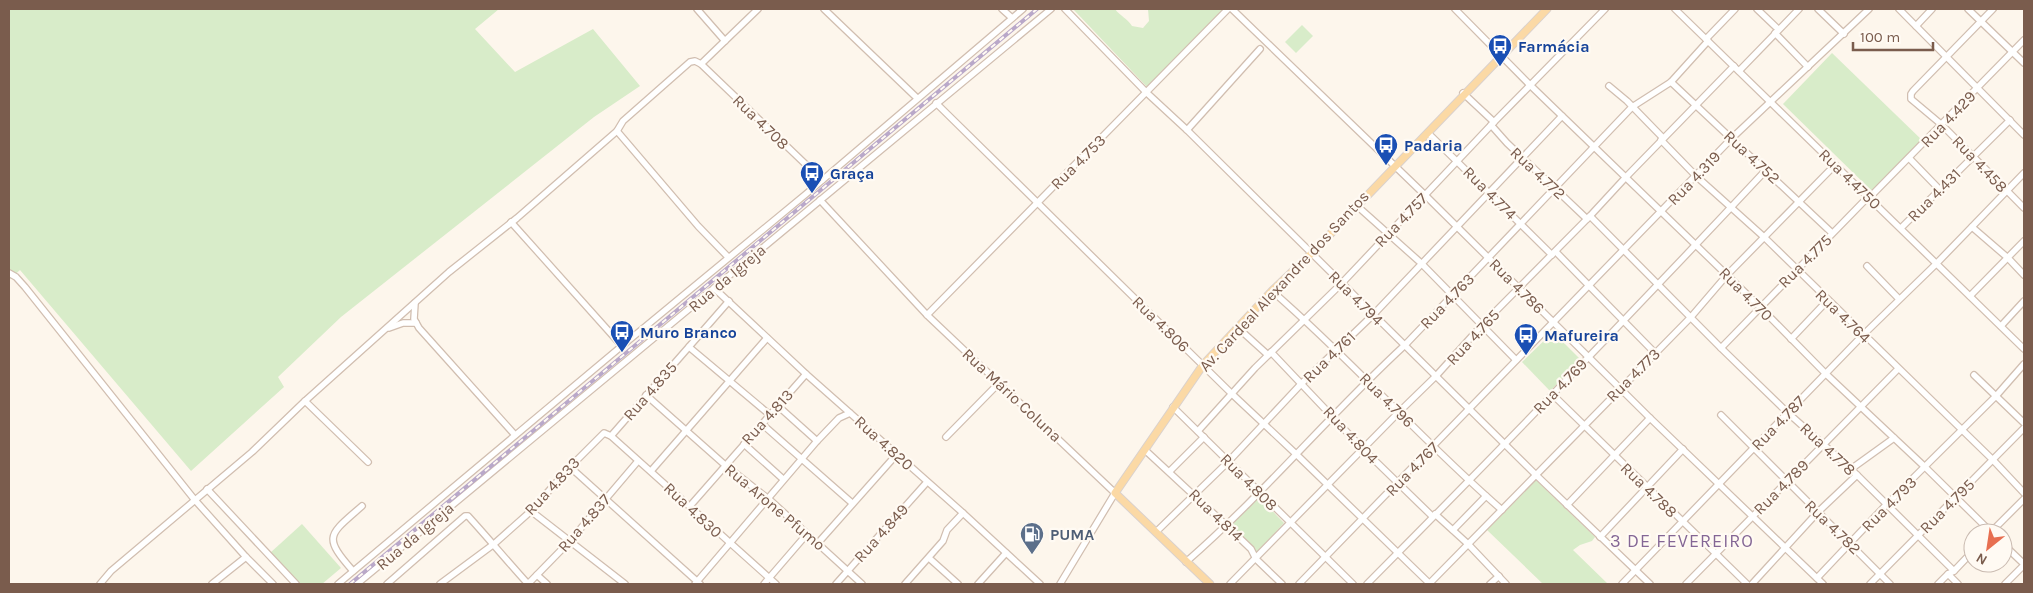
<svg xmlns="http://www.w3.org/2000/svg" width="2033" height="593" font-family="Karla,sans-serif">
	<style>
		.green { fill: #d8ecc9 }
		.lines { fill: none; stroke-linecap: round; stroke-linejoin: round }
		.minor-casing { stroke: #d1beb0; stroke-width: 8 }
		.major-casing { stroke: #dad1cd; stroke-width: 9 }
		.minor { stroke: #fff; stroke-width: 5.5 }
		.major { stroke: #fbd9a5; stroke-width: 7 }
		.rail-casing { stroke: #b9a8c9; stroke-width: 4 }
		.rail { stroke: #fffaf3; stroke-width: 2; stroke-dasharray: 5.5; stroke-linecap: butt }
		.labels { text-anchor: middle; dominant-baseline: central; stroke-width: 4.5; stroke-linejoin: round; paint-order: stroke }
		.transit-label { font-size: 16px; font-weight: bold; fill: #164399; stroke: #fffaf3; text-anchor: start }
		.street-label { font-size: 16px; fill: #7a5c4d; stroke: #fffaf3 }
		.service-label { font-size: 16px; font-weight: bold; fill: #4e5e75; stroke: #fffaf3; text-anchor: start }
		.neighbourhood-label { font-size: 18px; letter-spacing: 1px; fill: #846695; stroke: #fffaf3 }
	</style>
	<rect width="100%" height="100%" fill="#fdf6ec"/>
	<g class="green">
		<polygon points="9,9 499,9 475,29 515,72 593,29 640,86 594,117 341,317 278,377 284,387 191,471 20,270 9,280"/>
		<path d="M1073 9H1115C1120 16 1127 18 1132 26L1143 28 1149 21 1148 9H1228L1148 88Z"/>
		<polygon points="1302,25 1313,36 1296,53 1285,42"/>
		<polygon points="1832,53 1925,143 1874,193 1783,104"/>
		<polygon points="1553,332 1581,360 1550,391 1522,362"/>
		<polygon points="1536,480 1595,537 1592,541 1580,545 1573,550 1608,584 1543,584 1487,530"/>
		<polygon points="1259,497 1284,523 1256,553 1229,527"/>
		<polygon points="302,524 341,568 322,584 298,584 270,553"/>
	</g>
	<g class="lines">
		<g class="minor-casing">
			<g id="minor">
				<polyline points="697,9 725,41"/>
				<polyline points="824,9 917,98"/>
				<polyline points="1002,9 1012,18"/>
				<polyline points="1065,9 1147,93 1187,130 1536,475 1650,584"/>
				<polyline points="1232,9 1425,195 1650,418 1823,584"/>
				<polyline points="1455,9 1530,85 1760,307 1826,374 1925,467 1992,533"/>
				<polyline points="1675,9 2024,349"/>
				<polyline points="1757,9 1778,29"/>
				<polyline points="1818,9 1844,34"/>
				<polyline points="1899,9 2024,135"/>
				<polyline points="1968,9 2024,63"/>
				<polyline points="1993,9 1913,91 1911,94 1911,99 1942,125 2024,208"/>
				<polyline points="1916,26 1932,9"/>
				<polyline points="1775,33 1808,67"/>
				<polyline points="1706,39 1735,9"/>
				<polyline points="701,64 758,9"/>
				<polyline points="1739,71 1799,9"/>
				<polyline points="1671,82 1832,233"/>
				<polyline points="1609,86 1627,101 1663,138"/>
				<polyline points="1463,93 1494,122"/>
				<polyline points="936,103 1232,394 1296,454 1430,584"/>
				<polyline points="1491,125 1507,143 1587,219"/>
				<polyline points="1187,130 1260,49"/>
				<polyline points="617,131 698,226 728,257"/>
				<polyline points="1428,133 1552,255"/>
				<polyline points="1661,140 1696,176 1764,237 1993,460 2024,493"/>
				<polyline points="1909,158 1940,190"/>
				<polyline points="1870,197 2024,40"/>
				<polyline points="820,200 927,315 1115,493 1060,584"/>
				<polyline points="1356,205 1421,263 1516,360"/>
				<polyline points="1590,216 1721,348 1788,413 1851,469 1954,571"/>
				<polyline points="511,222 622,346"/>
				<polyline points="1972,227 2008,258 2024,275"/>
				<polyline points="1901,228 2010,120"/>
				<polyline points="1556,252 1655,353"/>
				<polyline points="1867,266 1899,299"/>
				<polyline points="9,273 16,277 25,287 194,499 246,557 273,584"/>
				<polyline points="714,288 806,374 963,513 1040,584"/>
				<path d="M1272 291C1352 360 1422 441 1502 510"/>
				<polyline points="1970,296 2024,241"/>
				<polyline points="415,303 414,319 419,328 515,435"/>
				<polyline points="927,315 1228,9"/>
				<polyline points="2001,326 2024,301"/>
				<polyline points="1237,327 1268,355"/>
				<polyline points="389,328 403,323 416,323"/>
				<polyline points="1791,339 1827,301"/>
				<polyline points="689,347 770,415"/>
				<polyline points="1721,348 1869,196"/>
				<polyline points="1271,352 1363,449 1432,516"/>
				<polyline points="1974,375 2024,423"/>
				<polyline points="1552,394 1747,584"/>
				<polyline points="646,395 725,465 771,501 862,584"/>
				<polyline points="305,401 368,462"/>
				<polyline points="778,406 817,441"/>
				<polyline points="1173,407 1353,584"/>
				<polyline points="1721,415 1890,584"/>
				<polyline points="762,424 852,503"/>
				<polyline points="1198,431 1255,368 1342,283 1494,122 1605,9"/>
				<polyline points="611,436 729,301"/>
				<polyline points="946,437 999,383"/>
				<polyline points="744,444 783,479"/>
				<polyline points="1145,450 1227,526 1251,549 1256,559 1282,584"/>
				<polyline points="570,467 700,584"/>
				<polyline points="1851,469 1894,438"/>
				<polyline points="651,471 767,338"/>
				<polyline points="1170,471 1204,437"/>
				<polyline points="207,489 296,584"/>
				<polyline points="1567,505 1650,418"/>
				<polyline points="690,506 806,374"/>
				<polyline points="531,511 625,584"/>
				<polyline points="1435,514 1468,544 1506,584"/>
				<polyline points="1453,530 1486,496"/>
				<polyline points="1156,532 1228,462 1302,383 1373,315 1562,116"/>
				<polyline points="1990,533 2024,499"/>
				<polyline points="1600,537 1683,449"/>
				<polyline points="818,543 897,454"/>
				<polyline points="2003,544 2024,564"/>
				<polyline points="929,558 958,584"/>
				<path d="M1186 562C1264 494 1329 415 1405 345L1632 107 1671 82 1708 41"/>
				<path d="M353 571C322 536 329 535 362 506"/>
				<polyline points="1948,574 1958,584"/>
				<polyline points="537,575 547,584"/>
				<polyline points="1817,578 1886,505 1996,396 2024,364"/>
				<polyline points="100,584 111,571 252,452 305,401 449,272 517,218 617,131 623,121 690,62 695,61 701,64 822,180"/>
				<polyline points="212,584 246,557"/>
				<polyline points="338,584 617,350 806,194 1023,9"/>
				<polyline points="357,584 1051,9"/>
				<path d="M387 584 465 516H468C489 539 508 562 528 584"/>
				<polyline points="440,584 494,544 531,511 570,467 604,433 611,436 776,584"/>
				<polyline points="528,584 570,541 638,461"/>
				<polyline points="695,584 817,441 839,418 850,413"/>
				<polyline points="764,584 807,534"/>
				<polyline points="836,584 927,482"/>
				<polyline points="905,584 943,541 947,530 963,513"/>
				<polyline points="978,584 1006,553"/>
				<polyline points="1230,584 1399,412 1436,376 1482,325 1590,216 1626,177 1734,66"/>
				<polyline points="1299,584 1732,138 1869,9"/>
				<path d="M1367 584C1502 448 1635 310 1766 170"/>
				<polyline points="1429,584 1691,317 1727,275 1835,165"/>
				<polyline points="1490,584 1499,576"/>
				<polyline points="1622,584 1863,335 1936,264 2024,173"/>
				<polyline points="1686,584 1898,369"/>
				<polyline points="1752,584 1818,512 1857,475"/>
				<polyline points="1870,584 2024,428"/>
				<polyline points="1938,584 1948,574 1954,571 1973,551"/>
				<polyline points="2005,584 2024,565"/>
			</g>
		</g>
		<g class="major-casing">
			<polyline id="major" points="1210,584 1115,493 1203,365 1272,291 1311,254 1547,9"/>
		</g>
		<use href="#minor" class="minor"/>
		<use href="#major" class="major"/>
		<g class="rail-casing">
			<polyline id="rail" points="350,584 1037,9"/>
		</g>
		<use href="#rail" class="rail"/>
	</g>
	<defs>
		<g id="bus-pin" transform="scale(1.25)"><path d="M0 17L-7.5 6A9.5 9.5 0 1 1 7.5 6Z" fill="#1a4fb4" stroke="#fffaf3"/><path d="M-5-6H5V4H4V6H2V4H-2V6H-4V4H-5ZM-3.5-4V0h7V-4ZM-3.5 1.2v1.5H-2V1.2ZM2 1.2v1.5H3.5V1.2Z" fill="#fff"/></g>
		<g id="fuel-pin" transform="scale(1.25)"><path d="M0 17L-7.5 6A9.5 9.5 0 1 1 7.5 6Z" fill="#5c6f8a" stroke="#fffaf3"/><path d="M-5.5-6h7V0h2V4h1.3V-2.5L3-4.5l.8-.8L6-3V5H2.5V1h-1V6h-7ZM-4.2-4.7v3.2H.2V-4.7Z" fill="#fff"/></g>
	</defs>
	<g fill-rule="evenodd">
		<use href="#bus-pin" x="1500" y="46"/>
		<use href="#bus-pin" x="1386" y="145"/>
		<use href="#bus-pin" x="812" y="173"/>
		<use href="#bus-pin" x="622" y="332"/>
		<use href="#bus-pin" x="1526" y="335"/>
		<use href="#fuel-pin" x="1032" y="534"/>
	</g>
	<g class="labels">
		<g class="transit-label">
			<text x="1518" y="46">Farmácia</text>
			<text x="1404" y="145">Padaria</text>
			<text x="830" y="173">Graça</text>
			<text x="640" y="332">Muro Branco</text>
			<text x="1544" y="335">Mafureira</text>
		</g>
		<g class="street-label">
			<text transform="translate(1948 119) rotate(-46)">Rua 4.429</text>
			<text transform="translate(761 122) rotate(44)">Rua 4.708</text>
			<text transform="translate(1752 157) rotate(43)">Rua 4.752</text>
			<text transform="translate(1078 162) rotate(-45)">Rua 4.753</text>
			<text transform="translate(1980 164) rotate(46)">Rua 4.458</text>
			<text transform="translate(1538 173) rotate(43)">Rua 4.772</text>
			<text transform="translate(1694 178) rotate(-46)">Rua 4.319</text>
			<text transform="translate(1850 179) rotate(44)">Rua 4.4750</text>
			<text transform="translate(1490 193) rotate(45)">Rua 4.774</text>
			<text transform="translate(1934 195) rotate(-45)">Rua 4.431</text>
			<text transform="translate(1401 220) rotate(-46)">Rua 4.757</text>
			<text transform="translate(1805 261) rotate(-45)">Rua 4.775</text>
			<text transform="translate(727 278) rotate(-40)">Rua da Igreja</text>
			<text transform="translate(1284 281) rotate(-47)">Av. Cardeal Alexandre dos Santos</text>
			<text transform="translate(1517 286) rotate(45)">Rua 4.786</text>
			<text transform="translate(1746 294) rotate(45)">Rua 4.770</text>
			<text transform="translate(1356 298) rotate(45)">Rua 4.794</text>
			<text transform="translate(1447 301) rotate(-46)">Rua 4.763</text>
			<text transform="translate(1843 316) rotate(44)">Rua 4.764</text>
			<text transform="translate(1161 324) rotate(44)">Rua 4.806</text>
			<text transform="translate(1473 337) rotate(-47)">Rua 4.765</text>
			<text transform="translate(1329 357) rotate(-44)">Rua 4.761</text>
			<text transform="translate(1633 375) rotate(-45)">Rua 4.773</text>
			<text transform="translate(1560 386) rotate(-46)">Rua 4.769</text>
			<text transform="translate(650 391) rotate(-49)">Rua 4.835</text>
			<text transform="translate(1012 395) rotate(43)">Rua Mário Coluna</text>
			<text transform="translate(1387 400) rotate(45)">Rua 4.796</text>
			<text transform="translate(767 417) rotate(-48)">Rua 4.813</text>
			<text transform="translate(1778 423) rotate(-46)">Rua 4.787</text>
			<text transform="translate(1351 435) rotate(47)">Rua 4.804</text>
			<text transform="translate(884 443) rotate(42)">Rua 4.820</text>
			<text transform="translate(1828 449) rotate(43)">Rua 4.778</text>
			<text transform="translate(1412 469) rotate(-46)">Rua 4.767</text>
			<text transform="translate(1249 482) rotate(45)">Rua 4.808</text>
			<text transform="translate(552 486) rotate(-47)">Rua 4.833</text>
			<text transform="translate(1781 487) rotate(-45)">Rua 4.789</text>
			<text transform="translate(1649 490) rotate(44)">Rua 4.788</text>
			<text transform="translate(1889 504) rotate(-45)">Rua 4.793</text>
			<text transform="translate(1947 506) rotate(-45)">Rua 4.795</text>
			<text transform="translate(775 507) rotate(40)">Rua Arone Pfumo</text>
			<text transform="translate(693 510) rotate(43)">Rua 4.830</text>
			<text transform="translate(1216 515) rotate(44)">Rua 4.814</text>
			<text transform="translate(584 523) rotate(-49)">Rua 4.837</text>
			<text transform="translate(1833 527) rotate(44)">Rua 4.782</text>
			<text transform="translate(881 533) rotate(-48)">Rua 4.849</text>
			<text transform="translate(415 536) rotate(-40)">Rua da Igreja</text>
		</g>
		<g class="service-label">
			<text x="1050" y="534">PUMA</text>
		</g>
		<g class="neighbourhood-label">
			<text x="1682" y="541">3 DE FEVEREIRO</text>
		</g>
	</g>
	<rect width="2033" height="593" fill="none" stroke="#7a5c4d" stroke-width="20"/>
	<g transform="translate(1988 548) rotate(210)"><circle r="24" fill="#fffaf3" stroke="#cabbb1"/>
	<path d="M0-4L9 19L0 12L-9 19Z" fill="#e76f51"/>
	<text y="-8" font-size="14" font-weight="bold" text-anchor="middle" fill="#7a5c4d">N</text>
	</g>
	<path d="M1853 42v8h80v-8" fill="none" stroke="#7a5c4d" stroke-width="2.5"/>
	<text x="1860" y="42" font-size="15" fill="#7a5c4d" stroke="#fffaf3" stroke-width="4" paint-order="stroke">100 m</text>
</svg>
